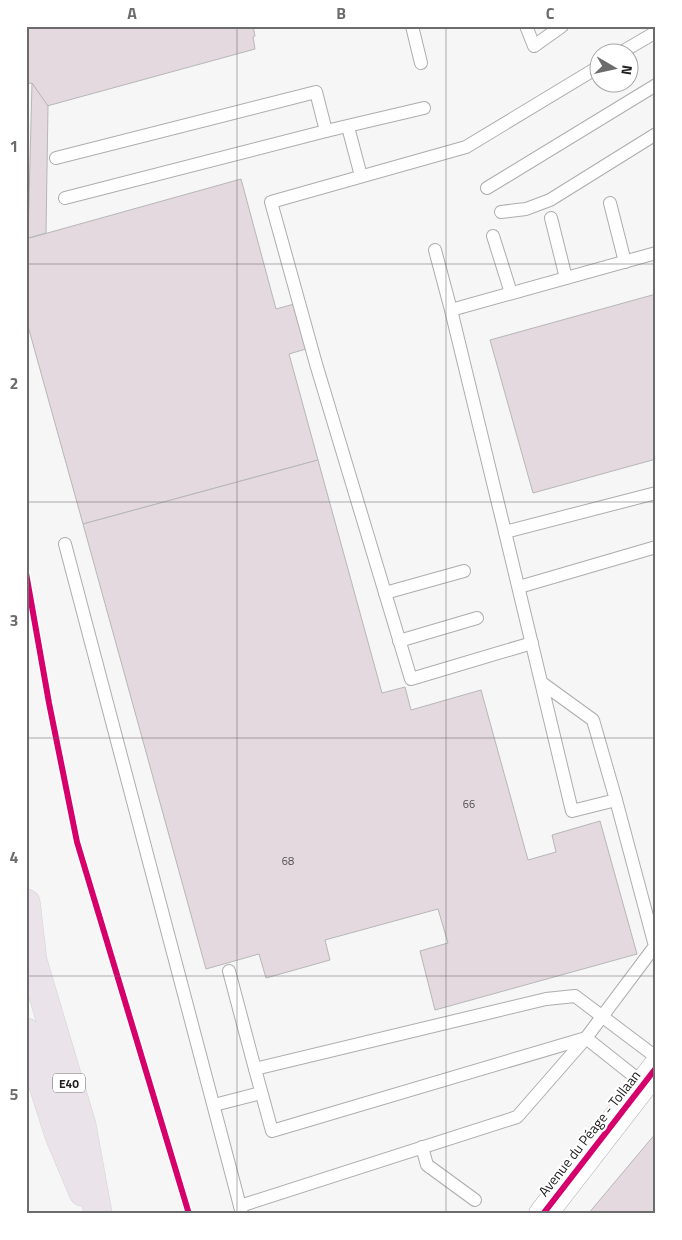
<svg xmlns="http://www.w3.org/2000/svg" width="682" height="1240" font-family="'Titillium Web',sans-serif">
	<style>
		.building { fill: #e3d9de; stroke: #b7b6b7 }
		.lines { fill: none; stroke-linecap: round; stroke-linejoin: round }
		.service-casing { stroke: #adadad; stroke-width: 14 }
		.tertiary-casing { stroke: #adadad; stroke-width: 29 }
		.trunk-casing { stroke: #d4d4d4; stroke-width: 29 }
		.service { stroke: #fefefe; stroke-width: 12 }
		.tertiary { stroke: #fefefe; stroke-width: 28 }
		.trunk { stroke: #eae3ea; stroke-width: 28 }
		.cycleway-casing { stroke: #fff; stroke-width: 9 }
		.cycleway { stroke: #d6006c; stroke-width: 6 }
		.grid { fill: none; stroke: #6d6c6d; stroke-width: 1; stroke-opacity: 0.55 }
		.labels { text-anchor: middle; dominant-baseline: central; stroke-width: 4.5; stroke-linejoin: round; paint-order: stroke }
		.number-label { font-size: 11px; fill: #535052 }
		.shield { fill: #fff; stroke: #656465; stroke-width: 1 }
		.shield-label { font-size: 12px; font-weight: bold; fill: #232223 }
		.street-label { font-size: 14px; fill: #232223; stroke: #fff }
		.neatline { fill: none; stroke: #6d6c6d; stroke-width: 2 }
		.grid-label { font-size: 16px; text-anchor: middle; font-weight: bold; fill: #6d6c6d }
	</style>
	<rect width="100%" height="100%" fill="#f7f6f7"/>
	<g class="building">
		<polygon points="26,26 253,26 255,36 253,37 255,49 47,106 32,83 26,84"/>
		<polygon points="32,83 48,106 46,233 28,238"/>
		<polygon points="241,179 276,309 294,304 306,349 289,354 318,460 83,524 26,319 26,239"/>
		<polygon points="656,294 656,459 533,493 490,340"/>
		<polygon points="318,460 382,693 405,687 411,710 481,690 528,860 556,852 552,835 600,821 637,954 435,1010 420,951 448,943 438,909 325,940 330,960 266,978 259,954 206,969 83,524"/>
		<polygon points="656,1133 656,1214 588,1214"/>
	</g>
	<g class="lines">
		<g class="service-casing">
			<g id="service">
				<polyline points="412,26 421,63"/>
				<polyline points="526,26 534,46 562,26"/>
				<polyline points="622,52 656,32"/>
				<polyline points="348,127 361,176"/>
				<polyline points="326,131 424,108"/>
				<polyline points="56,158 316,92 326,131 65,198"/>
				<polyline points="487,188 656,85"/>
				<polyline points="610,203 625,262"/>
				<polyline points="501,212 526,209 550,200 656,134"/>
				<polyline points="551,218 566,278"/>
				<polyline points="493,236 511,293"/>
				<polyline points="435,250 451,310"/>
				<polyline points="656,253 451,310 505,532 656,493"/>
				<polyline points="505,532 572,811 616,800 593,720 542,683"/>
				<polyline points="65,544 240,1206"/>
				<polyline points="519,587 656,547"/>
				<polyline points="385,593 464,571"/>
				<polyline points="399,641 477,618"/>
				<polyline points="532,643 411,679 316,364 271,202 466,147 600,66"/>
				<polyline points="229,971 255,1069"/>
				<polyline points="586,1038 272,1131 255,1069 546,999 575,996 656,1057"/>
				<polyline points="586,1038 644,1084"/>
				<polyline points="214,1105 261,1093"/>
				<polyline points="422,1147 427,1165 475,1200"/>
				<polyline points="242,1214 240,1206 517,1117 586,1038 655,946 616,800"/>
			</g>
		</g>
		<g class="tertiary-casing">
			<polyline id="tertiary" points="543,1214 656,1068"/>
		</g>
		<g class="trunk-casing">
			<g id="trunk">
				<polyline points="26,903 32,954"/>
				<polyline points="26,938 82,1126 98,1214"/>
				<polyline points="26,1032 59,1135 83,1192"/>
			</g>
		</g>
		<use href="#service" class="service"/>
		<use href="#tertiary" class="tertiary"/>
		<use href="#trunk" class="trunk"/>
		<g class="cycleway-casing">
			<g id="cycleway">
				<polyline points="26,573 49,703 77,842 189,1214"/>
				<polyline points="543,1214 656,1068"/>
			</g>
		</g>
		<use href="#cycleway" class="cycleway"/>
	</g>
	<path class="grid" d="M237 26V1214M446 26V1214M26 264H656M26 502H656M26 738H656M26 976H656"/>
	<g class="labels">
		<g class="number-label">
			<text x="469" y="804">66</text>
			<text x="288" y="861">68</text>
		</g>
		<rect class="shield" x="53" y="1073.5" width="32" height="19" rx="4"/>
		<g class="shield-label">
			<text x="69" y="1083">E40</text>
		</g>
		<g class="street-label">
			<text transform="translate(589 1133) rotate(-52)">Avenue du Péage - Tollaan</text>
		</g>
	</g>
	<rect width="682" height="1240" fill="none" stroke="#ffffff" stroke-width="55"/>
	<g transform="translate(614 68) rotate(99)"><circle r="24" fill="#ffffff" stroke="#a7a7a7"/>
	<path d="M0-4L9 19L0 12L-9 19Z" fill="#6d6c6d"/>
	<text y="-8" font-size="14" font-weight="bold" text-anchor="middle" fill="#232223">N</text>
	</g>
	<rect x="28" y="28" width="626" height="1184" class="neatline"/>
	<g class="grid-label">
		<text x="132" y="19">A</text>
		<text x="341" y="19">B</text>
		<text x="550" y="19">C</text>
		<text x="14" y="152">1</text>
		<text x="14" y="389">2</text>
		<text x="14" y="626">3</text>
		<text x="14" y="863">4</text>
		<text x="14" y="1100">5</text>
	</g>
</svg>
